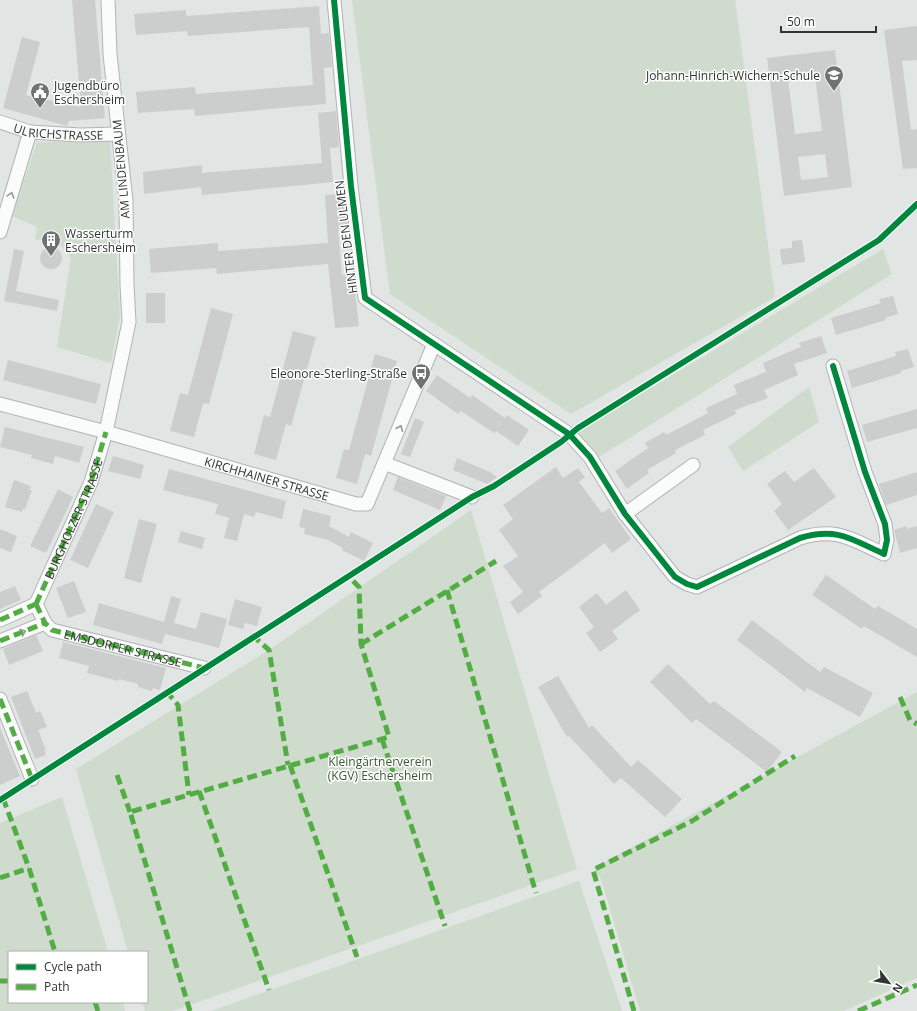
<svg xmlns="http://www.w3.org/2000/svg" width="917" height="1011" font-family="'Open Sans',sans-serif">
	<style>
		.green { fill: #cfdccd }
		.building { fill: #cccecd; fill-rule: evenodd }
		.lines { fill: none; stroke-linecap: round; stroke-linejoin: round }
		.street-casing { stroke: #b1b4b3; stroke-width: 15 }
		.street { stroke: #fafbfb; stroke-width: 13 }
		.quiet { stroke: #54ac45; stroke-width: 5; stroke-dasharray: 10 5; stroke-linecap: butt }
		.cycleway-casing { stroke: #fff; stroke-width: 8 }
		.cycleway { stroke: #00873e; stroke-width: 6 }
		.oneway { stroke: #969898 }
		.labels { text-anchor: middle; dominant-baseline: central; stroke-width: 3; stroke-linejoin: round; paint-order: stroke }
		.poi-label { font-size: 12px; fill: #313434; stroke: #fff; text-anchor: end }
		.street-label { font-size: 12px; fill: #313434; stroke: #fff }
		.park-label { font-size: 12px; fill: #3b5932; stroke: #fff }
	</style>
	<rect width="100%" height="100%" fill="#e1e5e4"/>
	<g class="green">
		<polygon points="352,0 735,0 775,297 571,414 390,294"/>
		<polygon points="110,141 120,316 111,363 57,347 71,258 55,238 35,240 37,227 12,216 37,142"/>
		<polygon points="883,249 892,274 599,457 576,433"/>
		<polygon points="809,387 819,422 743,471 728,447"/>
		<polygon points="471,510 577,869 173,1011 145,1011 142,1002 147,1002 147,952 128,952 76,769 269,650"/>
		<polygon points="917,692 917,978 844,1011 640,1011 601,879 594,868"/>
		<polygon points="62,797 108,952 9,952 9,1002 123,1002 125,1011 0,1011 0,823"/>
		<polygon points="579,881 622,1011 211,1011"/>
	</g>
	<g class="building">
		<polygon points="72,0 95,0 105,118 69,121 67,126 3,108 22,37 40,42 26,95 81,107"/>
		<polygon points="319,6 321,34 329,33 332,67 324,68 326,104 195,116 194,109 138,113 136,92 195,87 196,94 313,85 309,27 188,36 187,31 136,35 134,14 186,10 186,16"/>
		<polygon points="917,26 917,60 902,61 911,130 917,129 917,168 903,169 884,30"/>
		<path d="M835 50 852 187 784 196 767 58ZM815 76 822 131 795 134 788 79ZM825 154 828 177 801 180 798 157Z"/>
		<polygon points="336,111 339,147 330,148 333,182 202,195 201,187 144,194 143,172 202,165 202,173 322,163 318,113"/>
		<polygon points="344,194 348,228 338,229 342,275 353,274 359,326 335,328 328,264 217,274 216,268 151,273 149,249 218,243 218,251 328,243 325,195"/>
		<polygon points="802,240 805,262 782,265 780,249 792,248 792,241"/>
		<circle cx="51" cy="258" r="11"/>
		<polygon points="14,249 24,251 16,291 59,300 57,311 4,301"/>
		<rect x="146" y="293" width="19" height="30"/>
		<polygon points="893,296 898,314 885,318 886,320 836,335 831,318 881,303 879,299"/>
		<polygon points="211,308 233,314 209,404 203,403 194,437 170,431 180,393 188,395"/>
		<polygon points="293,331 316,337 291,426 286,424 276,460 254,454 264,415 270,417"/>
		<polygon points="821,336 827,353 794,364 798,375 764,390 768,398 735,410 736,414 703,430 705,435 675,450 676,453 647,470 649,473 627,489 615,471 648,448 645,443 664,432 666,435 708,413 706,408 737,394 734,385 766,372 763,363 801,347 799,343"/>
		<polygon points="908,349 914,367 901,371 901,373 852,388 847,371 896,356 895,352"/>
		<polygon points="375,354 397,361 371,456 365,454 357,484 336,478 344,449 349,450"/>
		<polygon points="8,360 101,384 96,404 3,380"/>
		<polygon points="437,375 470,398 472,395 505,418 507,415 529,430 518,446 496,431 494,433 461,411 458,414 426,391"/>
		<polygon points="917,409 917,428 867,442 862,425"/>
		<polygon points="415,418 424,422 410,457 401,454"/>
		<polygon points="5,427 84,447 79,463 55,456 53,464 31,458 32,455 0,447"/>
		<polygon points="113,456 144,465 140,479 108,471"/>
		<polygon points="457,458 490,472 497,477 487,484 453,470"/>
		<polygon points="556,467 563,478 578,468 585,477 579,482 602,513 609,508 631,539 612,553 605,543 539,592 542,596 518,614 510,602 523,592 503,566 518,556 499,530 513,519 503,505"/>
		<polygon points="814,468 836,497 788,530 774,511 782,504 767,484 785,471 794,482"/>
		<polygon points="169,469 286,501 282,519 256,512 254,517 244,514 237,541 224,538 229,518 215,514 218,504 163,490"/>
		<polygon points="917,472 917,495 886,505 879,484"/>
		<polygon points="398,477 446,496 440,510 393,490"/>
		<polygon points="14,480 31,486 29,490 32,490 25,509 23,509 22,512 5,507"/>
		<polygon points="58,489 73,497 46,553 30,546"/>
		<polygon points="96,504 114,512 88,568 70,560"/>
		<polygon points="303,509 331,516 329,526 349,537 351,532 373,543 364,561 342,550 343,548 328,540 304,534 305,528 299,527"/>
		<polygon points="139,519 157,524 141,583 124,578"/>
		<polygon points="906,526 907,529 917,526 917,548 900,553 894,530"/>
		<polygon points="0,529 17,536 11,552 0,548"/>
		<polygon points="181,531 205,538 202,549 178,542"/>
		<polygon points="826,575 875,609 878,606 917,629 917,657 864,626 862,629 812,595"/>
		<polygon points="74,581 86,612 68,618 56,588"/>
		<polygon points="15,586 21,600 0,609 0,592"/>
		<polygon points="626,590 640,610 612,631 618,639 600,652 586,633 594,627 579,607 597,593 606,605"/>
		<polygon points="171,596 181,599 174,623 196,629 201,612 227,619 219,648 165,634 162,644 93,625 99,603 164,622"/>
		<polygon points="235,599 262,607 257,626 245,623 243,629 228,625"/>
		<polygon points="752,620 820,672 824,667 873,693 860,717 807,688 805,692 737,640"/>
		<polygon points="36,635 43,651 9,665 3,649"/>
		<polygon points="63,642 166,668 160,690 153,688 152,691 138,687 138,684 119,679 118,681 87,673 89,666 59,658"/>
		<polygon points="668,664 710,704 714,701 782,752 767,772 696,719 692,723 650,682"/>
		<polygon points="558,676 589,728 592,725 631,767 638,760 682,799 665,817 621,778 614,784 569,736 567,737 538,687"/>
		<polygon points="27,691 36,713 40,711 47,727 38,730 46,750 44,750 46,755 35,759 11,697"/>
		<polygon points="0,728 20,776 0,785"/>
	</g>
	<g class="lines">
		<g class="street-casing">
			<g id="street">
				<path d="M334 0 351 186 365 298 569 434 590 457 625 514 675 577 687 584 697 587 800 538C837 527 851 539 884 554L887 540 885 524 865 472 833 366"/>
				<path id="s1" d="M0 122 30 132 80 135 118 134"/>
				<polyline points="0,232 30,132"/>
				<path id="s2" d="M0 404 106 432 356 504H367L434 344"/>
				<polyline points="384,463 472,497"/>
				<polyline points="625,514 693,465"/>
				<path id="s3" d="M36 604 91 482 106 432 129 322 127 285 126 201 110 54 108 0"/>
				<path id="s4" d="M36 604 45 623 52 630 204 668"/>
				<polyline points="0,620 36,604"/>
				<polyline points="0,641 45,623"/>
				<polyline points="0,699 32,779"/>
			</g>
		</g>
		<use href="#street" class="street"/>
		<g class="quiet">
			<polyline points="447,590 536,893"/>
			<polyline points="36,604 45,623 52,630 204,668"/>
			<polyline points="36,604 91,482 106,432"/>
			<polyline points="0,620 36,604"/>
			<polyline points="254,635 253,636 269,650 288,765"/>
			<polyline points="0,641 45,623"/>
			<polyline points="361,644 496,561"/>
			<polyline points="166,693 167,692 178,705 189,795"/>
			<polyline points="900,697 910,720 917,724"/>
			<polyline points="0,699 32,779 29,781"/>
			<polyline points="382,739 445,926"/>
			<polyline points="290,765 357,957"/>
			<polyline points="117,775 130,812"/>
			<polyline points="199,791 269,990"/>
			<polyline points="3,798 29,868 55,952"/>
			<polyline points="0,878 29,868"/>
			<polyline points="0,981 9,981"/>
			<polyline points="95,1002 98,1011"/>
			<polyline points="190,1011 130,812 389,737 361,644 359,587 348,576"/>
			<polyline points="634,1011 593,870 692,821 795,756"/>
			<polyline points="858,1011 917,985"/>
		</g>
		<g class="cycleway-casing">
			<g id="cycleway">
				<path d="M334 0 351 186 365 298 569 434 590 457 625 514 675 577 687 584 697 587 800 538C837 527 851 539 884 554L887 540 885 524 865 472 833 366"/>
				<polyline points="0,800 472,497 494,486 561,442 578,428 879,240 917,204"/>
			</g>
		</g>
		<use href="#cycleway" class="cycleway"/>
	</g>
	<defs><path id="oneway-chevron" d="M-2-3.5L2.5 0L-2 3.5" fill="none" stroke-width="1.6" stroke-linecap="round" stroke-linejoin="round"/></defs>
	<g class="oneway">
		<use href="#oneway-chevron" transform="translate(11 195) rotate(-73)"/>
		<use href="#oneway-chevron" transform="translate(400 428) rotate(-67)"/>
		<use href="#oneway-chevron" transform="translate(23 632) rotate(-22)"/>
	</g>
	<defs>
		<g id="school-pin" transform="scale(1)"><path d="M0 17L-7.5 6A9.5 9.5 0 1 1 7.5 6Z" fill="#6f7272" stroke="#fff"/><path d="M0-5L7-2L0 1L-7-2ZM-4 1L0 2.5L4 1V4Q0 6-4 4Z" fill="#fff"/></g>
		<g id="civic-pin" transform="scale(1)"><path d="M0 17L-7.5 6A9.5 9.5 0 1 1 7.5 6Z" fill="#6f7272" stroke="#fff"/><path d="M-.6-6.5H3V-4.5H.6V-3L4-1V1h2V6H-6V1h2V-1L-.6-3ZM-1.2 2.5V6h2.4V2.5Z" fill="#fff"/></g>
		<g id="building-pin" transform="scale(1)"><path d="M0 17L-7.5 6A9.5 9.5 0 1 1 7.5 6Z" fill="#6f7272" stroke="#fff"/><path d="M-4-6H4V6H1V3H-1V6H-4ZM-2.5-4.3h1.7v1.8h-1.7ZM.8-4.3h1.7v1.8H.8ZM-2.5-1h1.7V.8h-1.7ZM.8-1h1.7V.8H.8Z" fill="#fff"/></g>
		<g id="bus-pin" transform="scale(1)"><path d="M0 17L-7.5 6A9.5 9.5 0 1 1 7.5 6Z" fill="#6f7272" stroke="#fff"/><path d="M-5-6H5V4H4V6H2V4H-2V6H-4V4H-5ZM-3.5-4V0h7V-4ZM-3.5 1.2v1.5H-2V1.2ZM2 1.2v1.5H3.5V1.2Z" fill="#fff"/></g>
	</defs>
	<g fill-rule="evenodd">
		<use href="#school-pin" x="834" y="75"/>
		<use href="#civic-pin" x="40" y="92"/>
		<use href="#building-pin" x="51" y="240"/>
		<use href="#bus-pin" x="421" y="373"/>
	</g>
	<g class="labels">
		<g class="poi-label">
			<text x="820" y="75">Johann-Hinrich-Wichern-Schule</text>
			<text x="54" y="85" text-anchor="start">Jugendbüro<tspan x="54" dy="14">Eschersheim</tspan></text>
			<text x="65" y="233" text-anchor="start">Wasserturm<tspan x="65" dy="14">Eschersheim</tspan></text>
			<text x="407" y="373">Eleonore-Sterling-Straße</text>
		</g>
		<g class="street-label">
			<text stroke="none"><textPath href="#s1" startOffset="60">ULRICHSTRASSE</textPath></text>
			<text transform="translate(121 169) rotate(-95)">AM LINDENBAUM</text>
			<text transform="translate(346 237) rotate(-97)">HINTER DEN ULMEN</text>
			<text stroke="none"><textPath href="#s2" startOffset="277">KIRCHHAINER STRASSE</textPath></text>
			<text stroke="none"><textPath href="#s3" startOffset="93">BURGHOLZER STRASSE</textPath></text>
			<text stroke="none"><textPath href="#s4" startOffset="104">EMSDORFER STRASSE</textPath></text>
		</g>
		<g class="park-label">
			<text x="380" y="761">Kleingärtnerverein<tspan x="380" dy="14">(KGV) Eschersheim</tspan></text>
		</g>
	</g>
	<rect x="8" y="951" width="140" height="52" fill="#ffffff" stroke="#adaeae"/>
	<rect x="16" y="964" width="20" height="6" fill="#00873e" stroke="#adaeae"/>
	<text x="44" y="971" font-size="12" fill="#313434">Cycle path</text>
	<rect x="16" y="984" width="20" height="6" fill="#54ac45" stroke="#adaeae"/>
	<text x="44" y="991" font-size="12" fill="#313434">Path</text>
	<g transform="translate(889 983) rotate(121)" stroke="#ffffff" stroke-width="3" paint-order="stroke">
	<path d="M0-3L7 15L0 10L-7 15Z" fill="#313434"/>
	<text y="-6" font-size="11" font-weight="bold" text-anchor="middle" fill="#313434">N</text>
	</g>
	<path d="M781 26v6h95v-6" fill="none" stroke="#313434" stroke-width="2"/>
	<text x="787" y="26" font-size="12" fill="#313434" stroke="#ffffff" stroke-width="3" paint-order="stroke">50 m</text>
</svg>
